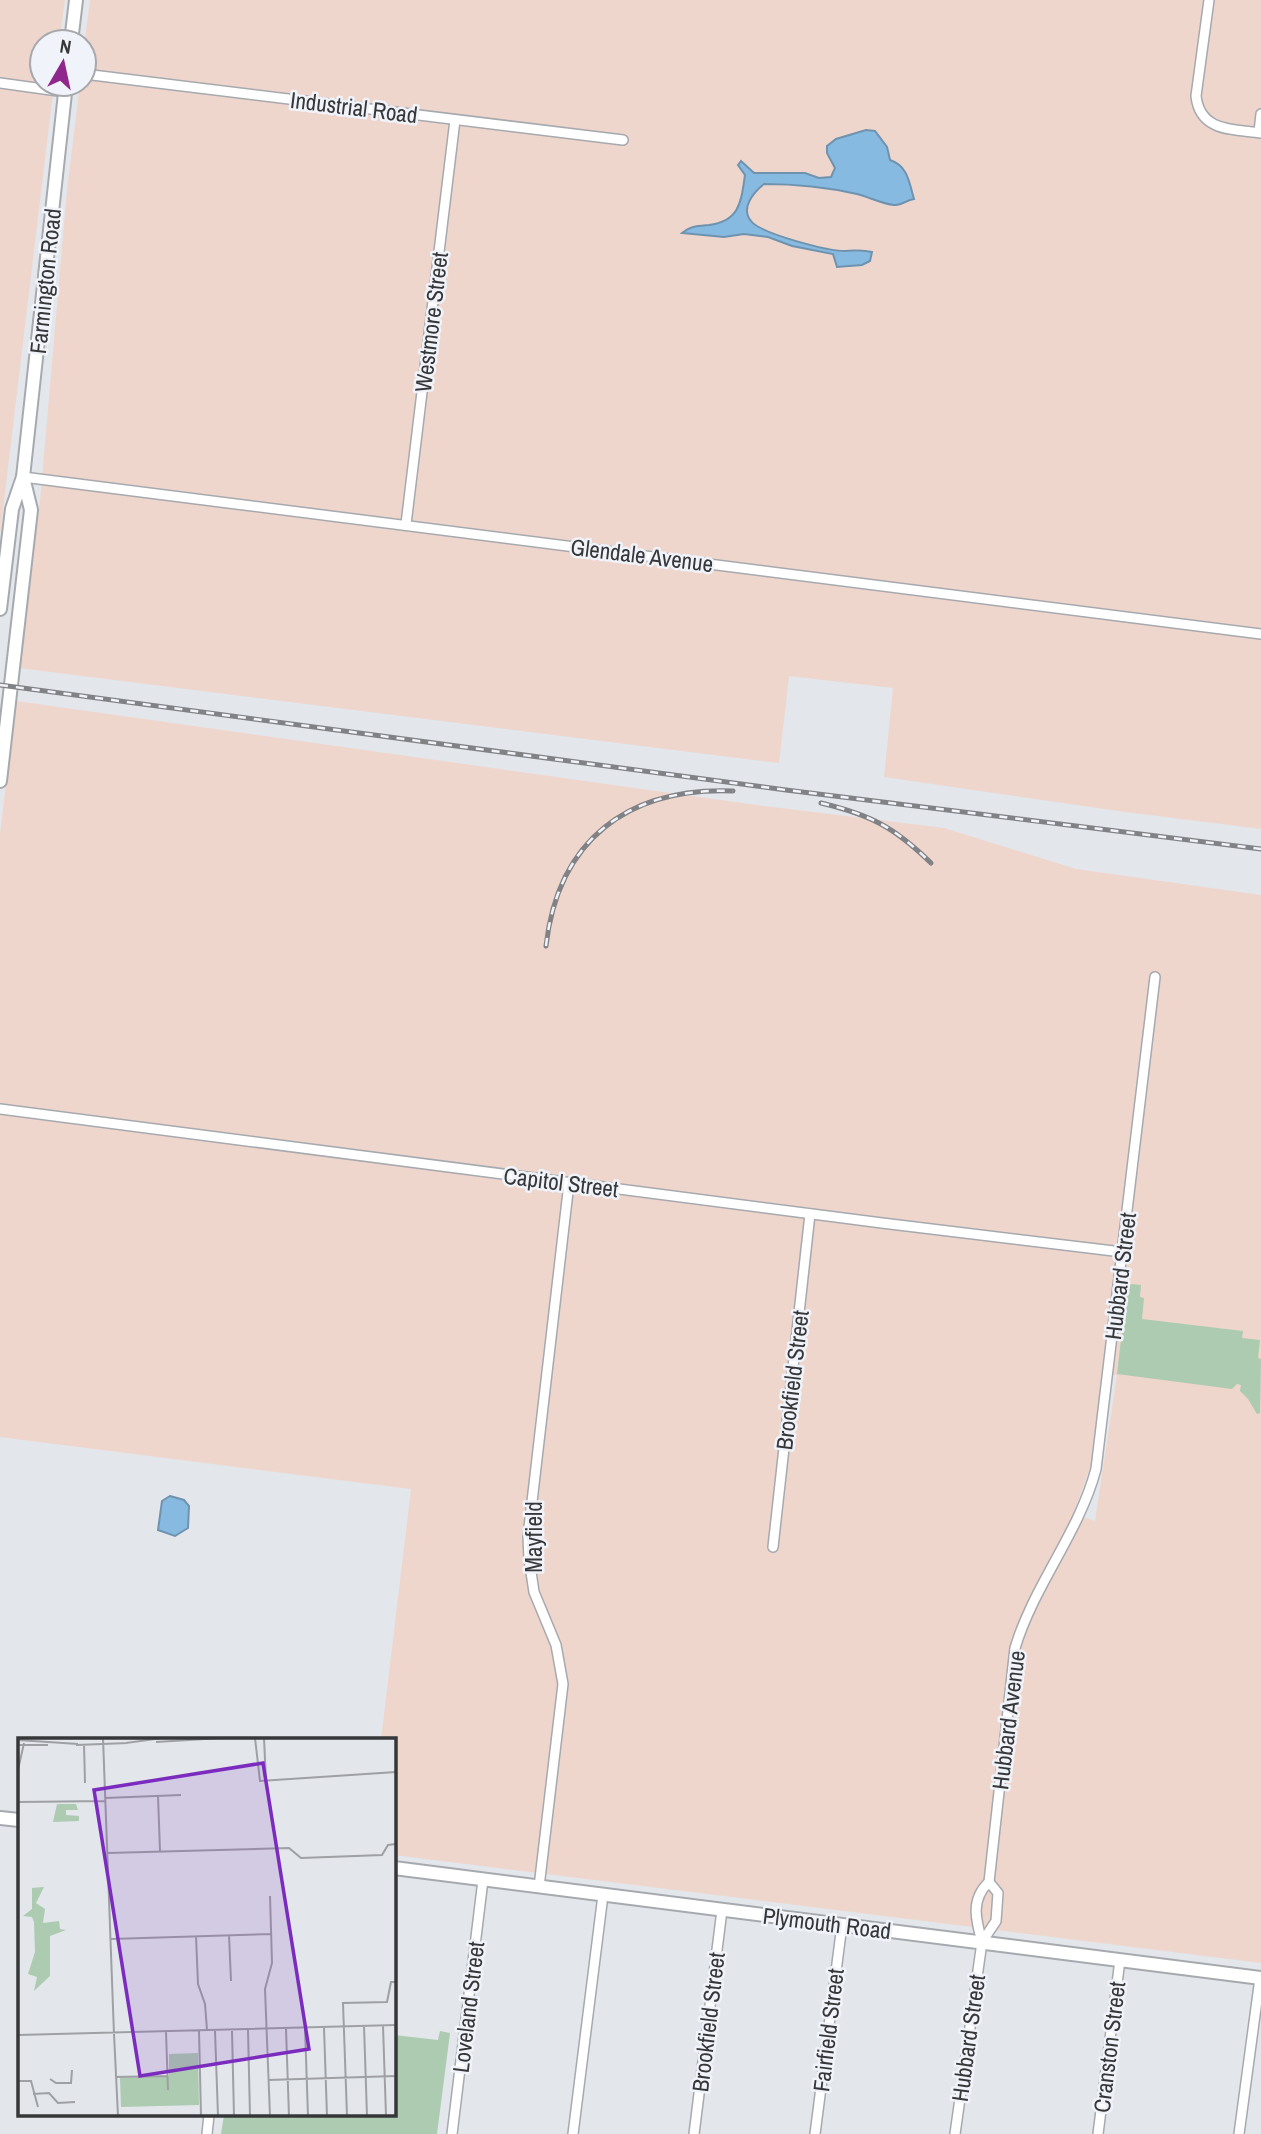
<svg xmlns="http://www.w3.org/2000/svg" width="1261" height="2134" font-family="'Archivo Narrow',sans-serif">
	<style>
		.industrial { fill: #eed6cd; fill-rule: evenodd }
		.green { fill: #accbb1 }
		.water { fill: #87bae1; stroke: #6f93af; stroke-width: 2 }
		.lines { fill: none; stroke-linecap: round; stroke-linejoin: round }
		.minor-casing { stroke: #a6a9ae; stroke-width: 12 }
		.secondary-casing { stroke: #a6a9ae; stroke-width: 16 }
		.minor { stroke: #fff; stroke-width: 9 }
		.secondary { stroke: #fff; stroke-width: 12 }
		.rail-casing { stroke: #808285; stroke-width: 5 }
		.rail { stroke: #f0f3f9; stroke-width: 2.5; stroke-dasharray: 8; stroke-linecap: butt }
		.labels { text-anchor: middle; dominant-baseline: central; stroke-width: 5; stroke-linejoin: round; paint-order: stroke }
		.street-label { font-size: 23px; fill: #363739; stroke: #f0f3f9 }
		.inset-road { fill: none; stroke: #9ea0a4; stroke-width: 2 }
		.view { fill: #7b2cbf; fill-opacity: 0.15; stroke: #7b2cbf; stroke-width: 3.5 }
		.inset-edge { fill: none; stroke: #363739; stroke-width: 3.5 }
	</style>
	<rect width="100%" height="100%" fill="#e3e6eb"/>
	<g class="industrial">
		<polygon points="0,0 65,0 59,42 42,42 42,84 54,84 0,534"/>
		<polygon points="90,0 1261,0 1261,829 1125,812 884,777 893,688 789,676 779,763 19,668 40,501 67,190 80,84 84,84 84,47"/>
		<path d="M16 701 756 805 944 828 1076 869 1261 895V1963L394 1855V1740H381L411 1489 0 1437V834ZM1102 1374 1117 1375 1095 1521 1073 1514 1091 1465Z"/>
	</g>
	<g class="green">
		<polygon points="1132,1284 1141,1285 1140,1297 1144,1298 1142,1319 1243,1331 1242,1338 1260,1340 1258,1358 1261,1359 1260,1413 1257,1414 1248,1399 1240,1391 1241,1385 1237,1384 1232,1389 1117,1374 1127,1286"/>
		<polygon points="440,2031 450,2033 437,2134 221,2134 224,2115 394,2115 394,2035 438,2040"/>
	</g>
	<g class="water">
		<path d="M866 130 875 131 887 147 890 160C908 166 909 182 914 199 906 200 902 206 894 205 882 204 869 197 857 194 826 187 796 184 764 184 754 192 740 208 751 221 761 234 828 251 845 251 857 251 859 249 872 252L870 261 862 265 837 267 833 254 792 246 768 237 744 234 724 237 682 233C690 226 698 226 709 225 740 221 741 202 745 175L738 165 741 161 754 173H805L819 178 831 177 835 168 827 153V146L836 139Z"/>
		<polygon points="170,1496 184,1500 189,1506 188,1528 175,1536 158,1530 162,1501"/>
	</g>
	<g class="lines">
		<g class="minor-casing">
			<g id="minor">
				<path d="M1209 0 1196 96C1200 132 1233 129 1261 133"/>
				<polyline points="84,74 623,140"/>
				<polyline points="0,83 65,92"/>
				<polyline points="1259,132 1261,114"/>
				<polyline points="23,477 1261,634"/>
				<polyline points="406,524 455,120"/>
				<polyline points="0,1109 882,1223 1122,1252"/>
				<polyline points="773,1547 810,1214"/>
				<polyline points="539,1887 563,1684 556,1645 534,1592 529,1559 528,1536 569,1183"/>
				<polyline points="982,1942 996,1921 998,1893 989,1882"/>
				<polyline points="207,2134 209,2115"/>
				<polyline points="452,2134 483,1880"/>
				<polyline points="573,2134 603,1895"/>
				<polyline points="694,2134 722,1910"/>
				<polyline points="815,2134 842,1925"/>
				<path d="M955 2134 982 1942C976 1920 970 1900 989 1882L1015 1648C1034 1585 1079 1533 1096 1469L1155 977"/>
				<polyline points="1098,2134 1120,1960"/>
				<polyline points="1239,2134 1260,1978"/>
			</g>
		</g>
		<g class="secondary-casing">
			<g id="secondary">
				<polyline points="71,42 76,0"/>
				<polyline points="0,609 12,509 23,477 66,84"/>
				<polyline points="0,781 31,510 23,477"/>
				<polyline points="0,1818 19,1820"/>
				<polyline points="394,1868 1261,1978"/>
			</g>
		</g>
		<use href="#minor" class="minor"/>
		<use href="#secondary" class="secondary"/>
		<g class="rail-casing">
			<g id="rail">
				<polyline points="0,685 786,790 1261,849"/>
				<path d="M821 803C871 815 894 827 931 863"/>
				<path d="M546 946C558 840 628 787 733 791"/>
			</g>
		</g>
		<use href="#rail" class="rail"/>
	</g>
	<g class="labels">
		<g class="street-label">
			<text transform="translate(354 107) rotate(7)">Industrial Road</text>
			<text transform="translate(45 281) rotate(-84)">Farmington Road</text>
			<text transform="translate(431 322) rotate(-83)">Westmore Street</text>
			<text transform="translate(642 555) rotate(7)">Glendale Avenue</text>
			<text transform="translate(561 1182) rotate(7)">Capitol Street</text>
			<text transform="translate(1120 1276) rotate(-83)">Hubbard Street</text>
			<text transform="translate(792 1380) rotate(-83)">Brookfield Street</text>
			<text transform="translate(533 1537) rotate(-90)">Mayfield</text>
			<text transform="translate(1008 1720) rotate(-83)">Hubbard Avenue</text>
			<text transform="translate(827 1923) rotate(7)">Plymouth Road</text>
			<text transform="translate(468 2007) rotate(-83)">Loveland Street</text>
			<text transform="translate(708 2022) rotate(-83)">Brookfield Street</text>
			<text transform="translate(828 2030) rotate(-83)">Fairfield Street</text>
			<text transform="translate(968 2038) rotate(-82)">Hubbard Street</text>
			<text transform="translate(1109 2047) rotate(-83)">Cranston Street</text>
		</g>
	</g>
	<g transform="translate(18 1738)">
		<rect width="378" height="378" fill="#e3e6eb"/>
		<path d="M39 66H58L60 72H48V77L61 78V83L35 84ZM26 149 18 165 27 171 25 185 41 183 42 191 48 192 32 198V238L16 253 19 239 10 236 17 214 16 184 14 179 5 178 14 171V150ZM180 315 181 367 103 369 102 340 151 338V316Z" fill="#accbb1"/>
		<path class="inset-road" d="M85 0 96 296M237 0 242 43 378 34M246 0 248 43M0 2 60 6M138 4 203 0M108 5 144 0M66 6 67 45M0 7H30M58 7 110 5M0 32 6 5M140 58 142 113M87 60 163 57M0 64 87 63M90 115 271 110 283 120 364 117 370 107 378 106M211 197 213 243M178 198 180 246 187 266 189 292M93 201 253 196M346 288 349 378M365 288 368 378M287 290 290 378M306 290 309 378M268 291 271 378M230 292 232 378M181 293 183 378M197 293 200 378M214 293 216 378M148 294 150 352M96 296 100 378M0 297 378 287M98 339 149 338M32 341 38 345H53L54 332M250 342 378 338M0 343H13L20 369M15 356 31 355 40 365 57 364M252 378 247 251 254 225 252 158M329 378 325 265 369 264 373 244H378"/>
		<path class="view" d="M245 25 291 311 122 338 76 52Z"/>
		<rect width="378" height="378" class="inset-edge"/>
	</g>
	<g transform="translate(63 63) rotate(9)"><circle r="33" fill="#f0f3f9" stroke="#a6a8ac" stroke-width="2"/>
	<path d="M0-5L12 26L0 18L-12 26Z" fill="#8f278c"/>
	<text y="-10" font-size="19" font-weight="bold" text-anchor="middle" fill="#363739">N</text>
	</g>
</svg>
